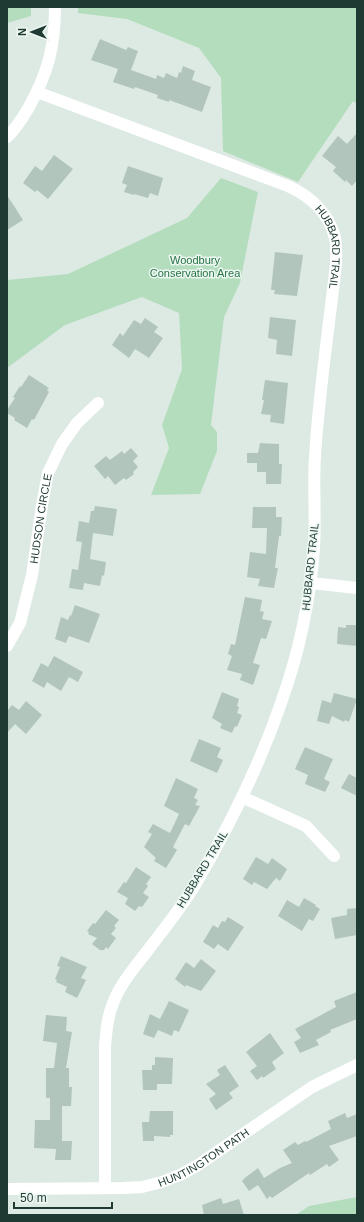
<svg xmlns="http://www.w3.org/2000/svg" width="364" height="1222" font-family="Arial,sans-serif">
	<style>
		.green { fill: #b4ddbe }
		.building { fill: #b2c5bd }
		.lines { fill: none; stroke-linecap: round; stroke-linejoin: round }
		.minor { stroke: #fff; stroke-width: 12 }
		.labels { text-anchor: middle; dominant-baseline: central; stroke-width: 3; stroke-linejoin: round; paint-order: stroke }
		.street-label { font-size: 11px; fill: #1e3a32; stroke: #edf7f2 }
		.park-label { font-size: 11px; fill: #267343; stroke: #edf7f2 }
	</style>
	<rect width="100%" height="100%" fill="#ddeae4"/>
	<g class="green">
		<polygon points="7,7 31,7 31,16 7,23"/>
		<polygon points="78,7 357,7 357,104 353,101 298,182 223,151 221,78 199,48 127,19 78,13"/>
		<polygon points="221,178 258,192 240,283 224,317 211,425 217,432 217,451 200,494 151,495 169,448 162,425 182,369 179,313 142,297 65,325 7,368 7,280 68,274 187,218"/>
		<polygon points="357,1197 357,1215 296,1215 309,1206"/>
	</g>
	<g class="building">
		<polygon points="100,39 126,50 128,47 138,51 131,70 156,79 157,75 164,78 166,73 177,78 179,72 181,73 183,66 195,71 192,80 211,87 202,112 169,100 169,102 157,98 158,95 135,87 134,89 113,82 118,69 91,60"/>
		<polygon points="357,133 357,180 352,186 346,180 345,182 333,171 336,167 322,156 338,136 347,144"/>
		<polygon points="54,155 73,169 48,199 37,190 35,192 23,183 35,166 42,171"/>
		<polygon points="128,166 163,178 158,196 150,193 148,198 134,194 134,195 124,192 127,185 122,183"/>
		<polygon points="7,195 23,220 7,230"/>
		<polygon points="275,252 303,255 297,296 274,294 275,290 271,290"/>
		<polygon points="270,317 296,320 292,356 276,354 277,340 268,338"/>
		<polygon points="145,318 158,327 154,332 163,338 149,358 135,349 129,358 112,345 120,333 123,336 134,320 141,324"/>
		<polygon points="29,375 49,388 47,390 49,392 34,420 32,419 27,428 14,420 15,418 7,413 7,410 15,398 13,397 20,386 21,387"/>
		<polygon points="265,380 288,383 284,424 270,422 271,415 261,414 264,400 262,400"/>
		<polygon points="260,443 279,444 279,464 282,464 281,484 266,484 266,472 257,472 257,463 247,463 247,453 258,453"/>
		<polygon points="131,448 138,456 133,461 138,467 133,472 134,474 126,480 124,478 115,485 108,476 105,479 94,466 106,456 110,460 122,451 124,454"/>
		<polygon points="95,506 117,509 113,536 93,533 90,559 106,562 104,576 102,575 100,586 84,583 83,590 69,588 72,569 78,570 82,542 76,541 79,521 89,523 91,511 94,511"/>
		<polygon points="253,507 276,507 276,517 282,517 281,536 279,536 275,568 278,568 274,588 258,586 260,579 247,577 250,552 266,554 267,528 252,528"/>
		<polygon points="245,597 262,600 260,611 264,612 262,619 272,621 266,639 261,638 253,663 260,665 253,685 240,680 242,674 227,670 232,656 228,654 231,644 235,645"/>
		<polygon points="75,605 100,614 89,643 69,636 66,643 55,639 61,617 68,620 70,615 71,616"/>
		<polygon points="346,625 357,625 357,646 337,644 338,627 346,628"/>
		<polygon points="54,656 83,672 78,682 69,677 61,691 47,682 44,688 32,681 41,663 48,667"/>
		<polygon points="222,692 239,699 237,706 239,707 237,713 242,715 237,727 235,726 232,733 220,728 222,724 212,718"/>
		<polygon points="334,693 357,699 349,722 345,720 344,722 332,716 329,724 317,721 322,700 331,703"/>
		<polygon points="26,701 42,715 26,734 15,724 7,733 7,711 12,705 19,710"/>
		<polygon points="199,739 221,748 217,757 223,760 217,773 190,761"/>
		<polygon points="305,747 333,759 324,779 330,782 325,792 305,784 308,775 295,769"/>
		<polygon points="349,774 357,778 357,796 341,788"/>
		<polygon points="176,778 198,789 194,798 198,800 195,805 200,806 189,826 185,824 173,847 177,850 166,868 154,861 156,858 144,847 152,834 148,832 153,824 170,833 179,814 164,806"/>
		<polygon points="256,857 268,864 272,858 287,869 280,881 276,878 267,889 254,882 252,885 243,879"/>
		<polygon points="136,867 151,877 146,884 148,886 143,893 149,897 142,907 139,906 135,911 125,904 128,898 117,892 124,882 126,883"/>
		<polygon points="304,898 316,905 315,906 320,909 313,921 309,919 302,931 278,916 287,900 299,907"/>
		<polygon points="357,908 357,935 335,939 331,918 347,915 347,909"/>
		<polygon points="106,910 119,920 114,926 116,928 111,934 116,938 108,949 106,947 104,950 100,950 92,944 97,938 88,934 89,932 87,931 93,923 95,924"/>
		<polygon points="228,917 244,927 228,951 218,944 214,949 203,942 213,925 218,928 222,921 225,922"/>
		<polygon points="61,956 87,967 81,978 86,980 77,998 65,992 67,987 56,982 57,980 55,979 60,967 57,966"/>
		<polygon points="201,959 216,971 201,991 186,985 185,987 175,979 186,962 194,968"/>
		<polygon points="357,992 357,1019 330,1030 331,1032 316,1040 319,1045 300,1053 294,1042 301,1038 295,1029 336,1007 334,1001"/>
		<polygon points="169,1001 189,1010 179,1032 174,1030 172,1036 158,1030 154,1038 143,1034 150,1014 160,1019"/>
		<polygon points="46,1015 67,1017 66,1031 72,1032 66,1068 69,1068 69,1087 72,1087 71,1106 62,1106 62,1141 72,1141 71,1160 55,1160 56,1149 34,1148 35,1120 50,1120 50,1098 46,1098 46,1068 54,1068 57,1043 43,1041"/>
		<polygon points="270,1033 284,1053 272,1062 276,1069 263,1078 262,1076 257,1080 250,1071 257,1066 246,1052"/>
		<polygon points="155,1057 173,1058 172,1084 157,1084 157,1090 143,1090 142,1070 152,1070 152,1065 155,1065"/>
		<polygon points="225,1065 239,1086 229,1093 233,1098 216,1110 209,1099 216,1094 206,1084 220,1075 217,1070"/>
		<polygon points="150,1111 173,1111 173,1135 170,1135 170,1137 154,1136 154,1141 143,1141 142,1122 149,1122"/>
		<polygon points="345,1113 347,1118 357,1114 357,1136 329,1146 339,1160 329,1167 327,1164 310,1175 309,1173 272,1198 270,1196 267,1199 258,1185 249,1191 242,1181 246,1177 258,1168 264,1178 280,1168 292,1163 283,1150 295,1142 298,1145 305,1141 306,1142 331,1129 328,1121"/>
		<polygon points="221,1198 223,1204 239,1199 244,1215 204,1215 202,1205"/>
	</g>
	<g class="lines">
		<g class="minor">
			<path id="s1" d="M37 92 288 186C310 196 329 213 335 238 337 246 336 255 336 264 329 327 319 391 315 456 313 486 316 517 314 548 310 601 299 653 281 703 259 767 229 827 195 885 181 908 164 929 148 950 135 967 119 985 112 1006 107 1019 106 1033 105 1047V1188"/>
			<path d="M7 137C16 129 23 117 29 107 48 73 55 46 55 7"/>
			<polyline points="311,583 357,588"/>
			<path id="s2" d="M7 646 20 623 32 575 42 505 48 473 62 444 77 423 98 403"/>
			<polyline points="242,797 306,826 334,856"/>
			<path id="s3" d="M7 1189 123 1188 142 1187 162 1182 182 1174 198 1165 312 1087 357 1065"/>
		</g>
	</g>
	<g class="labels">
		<g class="street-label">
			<text stroke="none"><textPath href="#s1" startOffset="348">HUBBARD TRAIL</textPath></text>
			<text stroke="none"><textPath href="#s2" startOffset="133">HUDSON CIRCLE</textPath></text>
			<text transform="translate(310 567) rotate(-84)">HUBBARD TRAIL</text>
			<text transform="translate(202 869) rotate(-59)">HUBBARD TRAIL</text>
			<text stroke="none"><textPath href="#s3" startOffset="204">HUNTINGTON PATH</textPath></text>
		</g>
		<g class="park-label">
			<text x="195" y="260">Woodbury<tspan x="195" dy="13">Conservation Area</tspan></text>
		</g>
	</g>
	<rect width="364" height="1222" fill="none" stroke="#1e3a32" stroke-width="16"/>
	<g transform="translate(32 32) rotate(270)" stroke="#edf7f2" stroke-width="3" paint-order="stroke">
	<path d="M0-3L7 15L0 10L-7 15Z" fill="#1e3a32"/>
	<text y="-6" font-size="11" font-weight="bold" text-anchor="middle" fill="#1e3a32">N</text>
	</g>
	<path d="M14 1202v6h98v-6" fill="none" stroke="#1e3a32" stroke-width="2"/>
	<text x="20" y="1202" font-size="12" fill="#1e3a32" stroke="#edf7f2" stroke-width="3" paint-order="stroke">50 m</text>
</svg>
